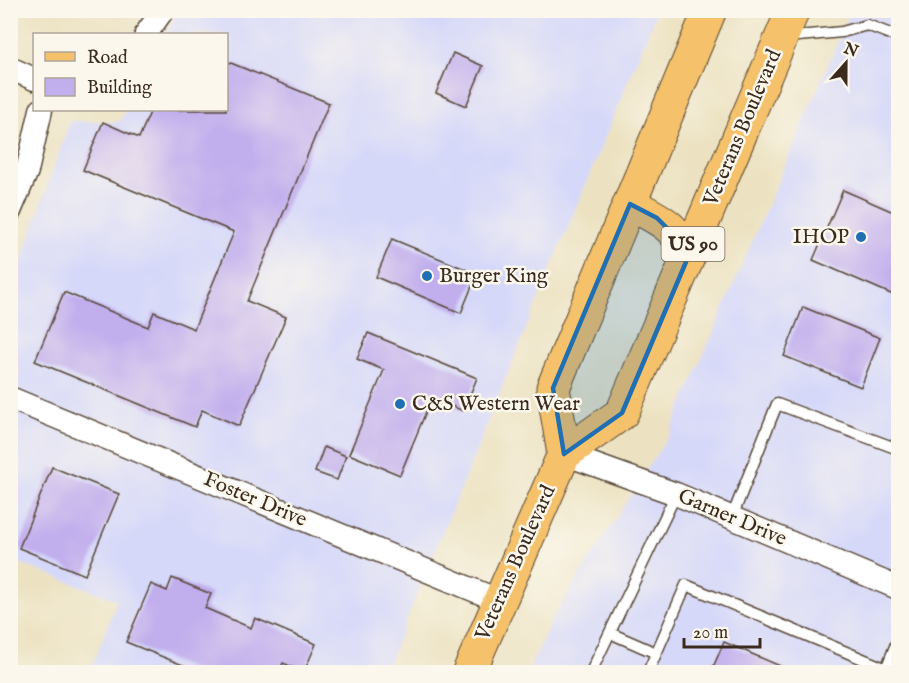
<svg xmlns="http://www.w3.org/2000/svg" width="909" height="683" font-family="'IM FELL English',serif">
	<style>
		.built { fill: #d6d8f9 }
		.building { fill: #c1aeed }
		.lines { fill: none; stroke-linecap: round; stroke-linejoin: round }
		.lane-casing { stroke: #564636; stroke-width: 13 }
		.street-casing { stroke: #564636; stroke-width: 25 }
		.primary-casing { stroke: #564636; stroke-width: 35 }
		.lane { stroke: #fff; stroke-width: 10 }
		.street { stroke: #fff; stroke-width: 22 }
		.primary { stroke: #f5c16b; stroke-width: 33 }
		.marked { fill: #1f6fb2; fill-opacity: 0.2; stroke: #1f6fb2; stroke-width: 4.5; stroke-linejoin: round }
		.poi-dot { fill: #1f6fb2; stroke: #fbf7ec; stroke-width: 2 }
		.labels { text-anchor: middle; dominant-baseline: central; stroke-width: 5; stroke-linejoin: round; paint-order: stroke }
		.shield { fill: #fbf7ec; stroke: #75685c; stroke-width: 1.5 }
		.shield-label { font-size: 20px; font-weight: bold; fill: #3b2a1e }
		.street-label { font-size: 21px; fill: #3b2a1e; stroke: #fbf7ec }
		.poi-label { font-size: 21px; fill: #3b2a1e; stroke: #fbf7ec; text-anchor: start }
	</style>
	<rect width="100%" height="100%" fill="#fbf7ec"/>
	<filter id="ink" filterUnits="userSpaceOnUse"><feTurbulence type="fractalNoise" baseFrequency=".0167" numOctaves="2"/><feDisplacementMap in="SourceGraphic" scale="12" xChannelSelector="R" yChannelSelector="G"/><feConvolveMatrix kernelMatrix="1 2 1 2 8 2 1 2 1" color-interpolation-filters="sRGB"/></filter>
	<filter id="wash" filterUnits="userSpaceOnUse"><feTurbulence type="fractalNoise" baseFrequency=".008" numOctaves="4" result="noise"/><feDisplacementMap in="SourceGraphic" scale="24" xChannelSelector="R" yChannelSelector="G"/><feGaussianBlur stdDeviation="1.35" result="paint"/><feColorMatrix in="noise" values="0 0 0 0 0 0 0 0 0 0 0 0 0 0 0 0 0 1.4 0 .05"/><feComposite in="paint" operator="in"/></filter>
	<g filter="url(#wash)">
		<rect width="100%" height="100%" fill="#ece2c1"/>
		<g class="built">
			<polygon points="177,11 657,11 385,672 90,672 117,600 11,560 11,393 20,371 11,367 11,292 70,121 119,122 126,110 226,110 226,34 166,34"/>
			<polygon points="851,11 898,11 898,672 528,672 551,621 670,433"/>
		</g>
		<g id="blocks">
			<g class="building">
				<polygon points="453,53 483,66 466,106 436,93"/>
				<polygon points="226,61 329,103 247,301 286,317 239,426 202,410 195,427 35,361 64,292 148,327 154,312 194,329 234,232 83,170 103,122 139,138 151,110 226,110"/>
				<polygon points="843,190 898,214 898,297 813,260"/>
				<polygon points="392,239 477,274 461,313 376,277"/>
				<polygon points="803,307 880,338 861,387 784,356"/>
				<polygon points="368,333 477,378 463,411 432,397 400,475 349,454 384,370 357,359"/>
				<polygon points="324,447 346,456 337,480 315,472"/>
				<polygon points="52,467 119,494 85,575 19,548"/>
				<polygon points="172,578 211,594 205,608 251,628 255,618 316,644 304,672 283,663 279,672 200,672 126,642 151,584 167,591"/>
				<polygon points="724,642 794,672 711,672"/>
			</g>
		</g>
	</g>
	<g filter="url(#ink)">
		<use href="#blocks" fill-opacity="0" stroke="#564636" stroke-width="1.5"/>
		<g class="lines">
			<g class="lane-casing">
				<g id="lane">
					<polyline points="787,37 842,32 867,25 898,37"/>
					<polyline points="732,517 777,404 898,449"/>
					<polyline points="610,633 656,653"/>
					<polyline points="886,669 898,639"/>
					<polyline points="591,672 676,494"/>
					<polyline points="648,672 686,585 894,672"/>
				</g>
			</g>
			<g class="street-casing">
				<g id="street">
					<polyline points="146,34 163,10"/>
					<polyline points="10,68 34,79"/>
					<polyline points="10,211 27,171 41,110"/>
					<polyline points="10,398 500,601"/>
					<polyline points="564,454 676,494 898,588"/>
				</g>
			</g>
			<g class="primary-casing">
				<g id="primary">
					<path d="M630 204C657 218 684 228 686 262"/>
					<polyline points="564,454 553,388 710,10"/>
					<polyline points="469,672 564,454 622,413 793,10"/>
				</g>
			</g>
			<use href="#lane" class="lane"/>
			<use href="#street" class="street"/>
			<use href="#primary" class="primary"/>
		</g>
	</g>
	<path class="marked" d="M630 204 657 218 685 246 686 262 622 413 564 454 553 388Z"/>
	<g class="poi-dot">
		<circle cx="861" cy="237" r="6"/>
		<circle cx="427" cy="276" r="6"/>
		<circle cx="400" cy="404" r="6"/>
	</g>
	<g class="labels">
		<rect class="shield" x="661.5" y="227" width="63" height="34" rx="4.5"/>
		<g class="shield-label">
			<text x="693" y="244">US 90</text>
		</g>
		<g class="street-label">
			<text transform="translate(743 128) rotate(-67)">Veterans Boulevard</text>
			<text transform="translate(255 500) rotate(23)">Foster Drive</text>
			<text transform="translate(732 518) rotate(23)">Garner Drive</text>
			<text transform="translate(516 563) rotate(-66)">Veterans Boulevard</text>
		</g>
		<g class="poi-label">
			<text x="849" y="237" text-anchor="end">IHOP</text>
			<text x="439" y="276">Burger King</text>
			<text x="412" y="404">C&amp;S Western Wear</text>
		</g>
	</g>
	<rect width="909" height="683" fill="none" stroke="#fbf7ec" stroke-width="36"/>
	<rect x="33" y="33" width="195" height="78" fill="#fbf7ec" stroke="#aea59a" stroke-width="1.5"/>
	<rect x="45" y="52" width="30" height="9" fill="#f5c16b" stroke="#aea59a" stroke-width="1.5"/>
	<text x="87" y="63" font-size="18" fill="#3b2a1e">Road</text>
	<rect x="45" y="78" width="30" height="18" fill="#c1aeed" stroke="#aea59a" stroke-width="1.5"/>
	<text x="87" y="93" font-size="18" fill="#3b2a1e">Building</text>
	<g transform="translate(846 63) rotate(21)" stroke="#fbf7ec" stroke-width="4.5" paint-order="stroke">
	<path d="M0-4.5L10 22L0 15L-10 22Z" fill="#3b2a1e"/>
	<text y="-9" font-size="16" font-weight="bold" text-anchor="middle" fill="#3b2a1e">N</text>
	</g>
	<path d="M684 638v9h76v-9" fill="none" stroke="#3b2a1e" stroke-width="3"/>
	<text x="693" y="638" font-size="18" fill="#3b2a1e" stroke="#fbf7ec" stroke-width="4.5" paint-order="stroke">20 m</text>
</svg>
